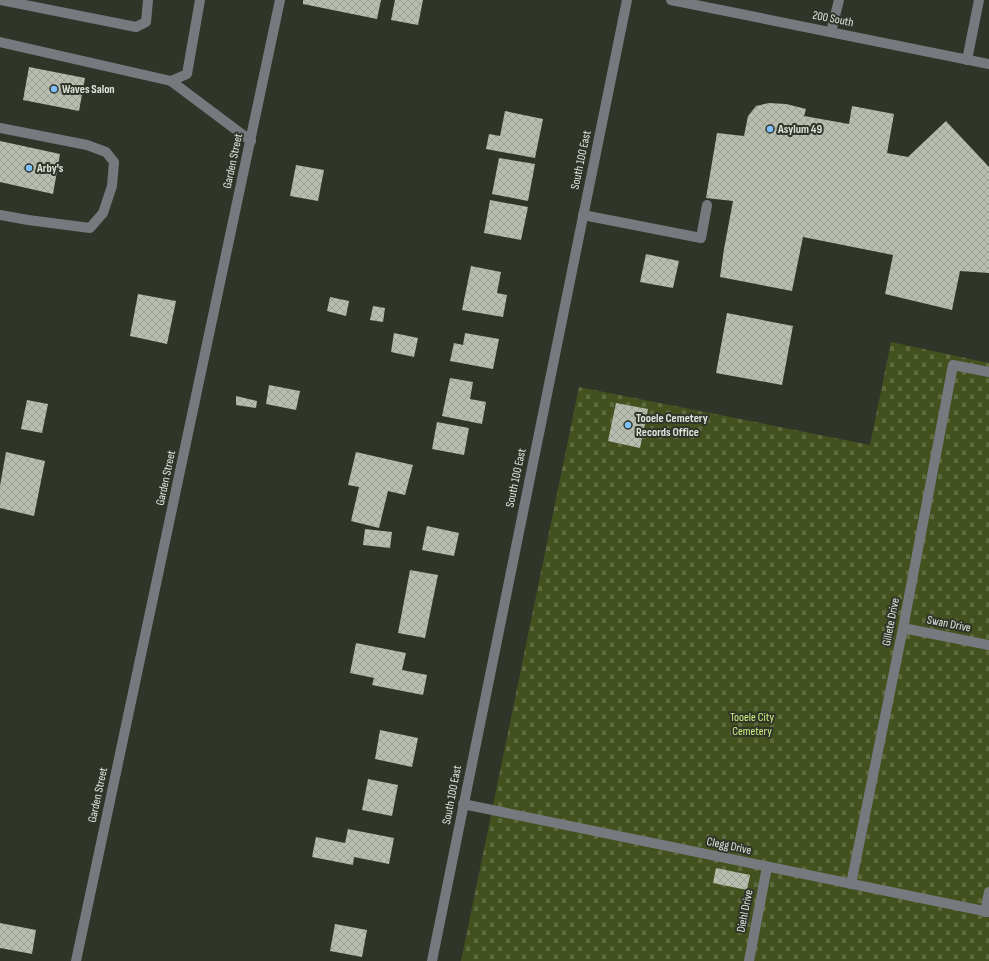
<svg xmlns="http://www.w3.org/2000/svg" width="989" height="961" font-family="'Sofia Sans Condensed',sans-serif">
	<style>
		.cemetery { fill: url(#cemetery-stones) }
		.building { fill: url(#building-cross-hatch) }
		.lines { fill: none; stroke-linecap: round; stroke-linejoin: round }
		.minor { stroke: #767a7f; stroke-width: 10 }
		.poi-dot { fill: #7ebef9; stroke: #303429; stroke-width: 1.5 }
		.labels { text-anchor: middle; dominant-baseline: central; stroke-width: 4; stroke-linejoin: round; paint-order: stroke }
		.street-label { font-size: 12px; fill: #e2e5de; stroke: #303429 }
		.poi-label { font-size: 12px; font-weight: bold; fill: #e2e5de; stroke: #303429; text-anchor: start }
		.park-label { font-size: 12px; fill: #cff081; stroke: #303429 }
	</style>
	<defs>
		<pattern id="cemetery-stones" width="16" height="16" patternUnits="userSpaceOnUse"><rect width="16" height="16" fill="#43511f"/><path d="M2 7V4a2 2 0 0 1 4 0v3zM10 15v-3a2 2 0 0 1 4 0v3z" fill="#5e6a3f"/></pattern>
		<pattern id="building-cross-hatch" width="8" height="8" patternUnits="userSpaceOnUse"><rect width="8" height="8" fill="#b8bdaf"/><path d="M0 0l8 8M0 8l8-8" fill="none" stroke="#9b9f94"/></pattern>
	</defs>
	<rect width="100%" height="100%" fill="#303429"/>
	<polygon class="cemetery" points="891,342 989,363 989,961 461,961 579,387 870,445"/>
	<g class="building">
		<polygon points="303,0 381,0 377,19 303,4"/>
		<polygon points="395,0 423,0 418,25 391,20"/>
		<polygon points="29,67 85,78 79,111 23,100"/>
		<polygon points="769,103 786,104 806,109 804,116 849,124 852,106 894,114 887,153 908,157 946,121 989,167 989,273 960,271 952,310 885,294 893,255 803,237 792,291 720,277 724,249 733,201 706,198 717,133 744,136 748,116 756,106"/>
		<polygon points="505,111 543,119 535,158 486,149 489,134 500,136"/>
		<polygon points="0,141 60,154 53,194 0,182"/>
		<polygon points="499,158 535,164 528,201 492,194"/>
		<polygon points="296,165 324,170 318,201 290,196"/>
		<polygon points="490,200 528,207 521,240 484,233"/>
		<polygon points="646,254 679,261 673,288 640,282"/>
		<polygon points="471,266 501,272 497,293 507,295 503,317 462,310"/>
		<polygon points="138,294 176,301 167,344 130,336"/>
		<polygon points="330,297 349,301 346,316 327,311"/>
		<polygon points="373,306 385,308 383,322 370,320"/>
		<polygon points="727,313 793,326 782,385 716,373"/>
		<polygon points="394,333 418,338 414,357 391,352"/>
		<polygon points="465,333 499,339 493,369 450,361 454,343 463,345"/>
		<polygon points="450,378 473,382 470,399 486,402 482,424 442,416"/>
		<polygon points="269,385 300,391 296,410 266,404"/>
		<polygon points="236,396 257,401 256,408 236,405"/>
		<polygon points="27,400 48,404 42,433 21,429"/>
		<polygon points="616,403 648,409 640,448 608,441"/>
		<polygon points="437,422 469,428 464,455 432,449"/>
		<polygon points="6,452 45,461 34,516 0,508 0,486"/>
		<polygon points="356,452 413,465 405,495 388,491 379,528 351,521 359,487 348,485"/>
		<polygon points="427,526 459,533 454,556 422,550"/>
		<polygon points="365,529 392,532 390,548 363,545"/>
		<polygon points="410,570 438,575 425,638 398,633"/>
		<polygon points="356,643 406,653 402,670 427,675 423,695 372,685 374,678 350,673"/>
		<polygon points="380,730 418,738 412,767 375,759"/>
		<polygon points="368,779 398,785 392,816 362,810"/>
		<polygon points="348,829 394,838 389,864 354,857 353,865 312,857 316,837 345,843"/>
		<polygon points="716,868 750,875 747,890 713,883"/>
		<polygon points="0,923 36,930 32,954 0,948"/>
		<polygon points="335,924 367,930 362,957 330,951"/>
	</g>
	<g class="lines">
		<g class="minor">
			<polyline points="0,0 136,27 146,22 148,0"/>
			<polyline points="671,0 989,64"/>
			<polyline points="831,32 839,0"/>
			<polyline points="0,42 171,81 187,74 200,0"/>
			<polyline points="967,60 979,0"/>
			<polyline points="171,81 251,141"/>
			<polyline points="0,128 87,145 106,152 114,162 112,186 103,213 90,228 28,220 0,215"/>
			<polyline points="583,215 701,238 707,205"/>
			<polyline points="903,628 989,645"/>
			<polyline points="463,804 989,912"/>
			<polyline points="851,884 903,628 953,365 989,372"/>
			<polyline points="985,912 989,892"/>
			<polyline points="76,961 280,0"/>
			<polyline points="432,961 627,0"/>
			<polyline points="749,961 767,867"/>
		</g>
	</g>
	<g class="poi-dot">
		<circle cx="54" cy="89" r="4"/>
		<circle cx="770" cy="129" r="4"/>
		<circle cx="29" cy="168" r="4"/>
		<circle cx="628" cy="425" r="4"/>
	</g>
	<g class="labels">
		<g class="street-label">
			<text transform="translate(833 19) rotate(11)">200 South</text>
			<text transform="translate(581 160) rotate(-78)">South 100 East</text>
			<text transform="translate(233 161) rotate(-78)">Garden Street</text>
			<text transform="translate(166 478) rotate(-78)">Garden Street</text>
			<text transform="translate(516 478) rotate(-78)">South 100 East</text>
			<text transform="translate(891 622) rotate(-79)">Gillete Drive</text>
			<text transform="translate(949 624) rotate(11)">Swan Drive</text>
			<text transform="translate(98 795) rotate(-78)">Garden Street</text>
			<text transform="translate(452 795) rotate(-79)">South 100 East</text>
			<text transform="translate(729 846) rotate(12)">Clegg Drive</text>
			<text transform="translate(745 911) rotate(-79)">Diehl Drive</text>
		</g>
		<g class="poi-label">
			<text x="62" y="89">Waves Salon</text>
			<text x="778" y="129">Asylum 49</text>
			<text x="37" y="168">Arby's</text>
			<text x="636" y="418">Tooele Cemetery<tspan x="636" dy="14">Records Office</tspan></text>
		</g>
		<g class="park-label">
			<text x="752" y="717">Tooele City<tspan x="752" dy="14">Cemetery</tspan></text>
		</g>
	</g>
</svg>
